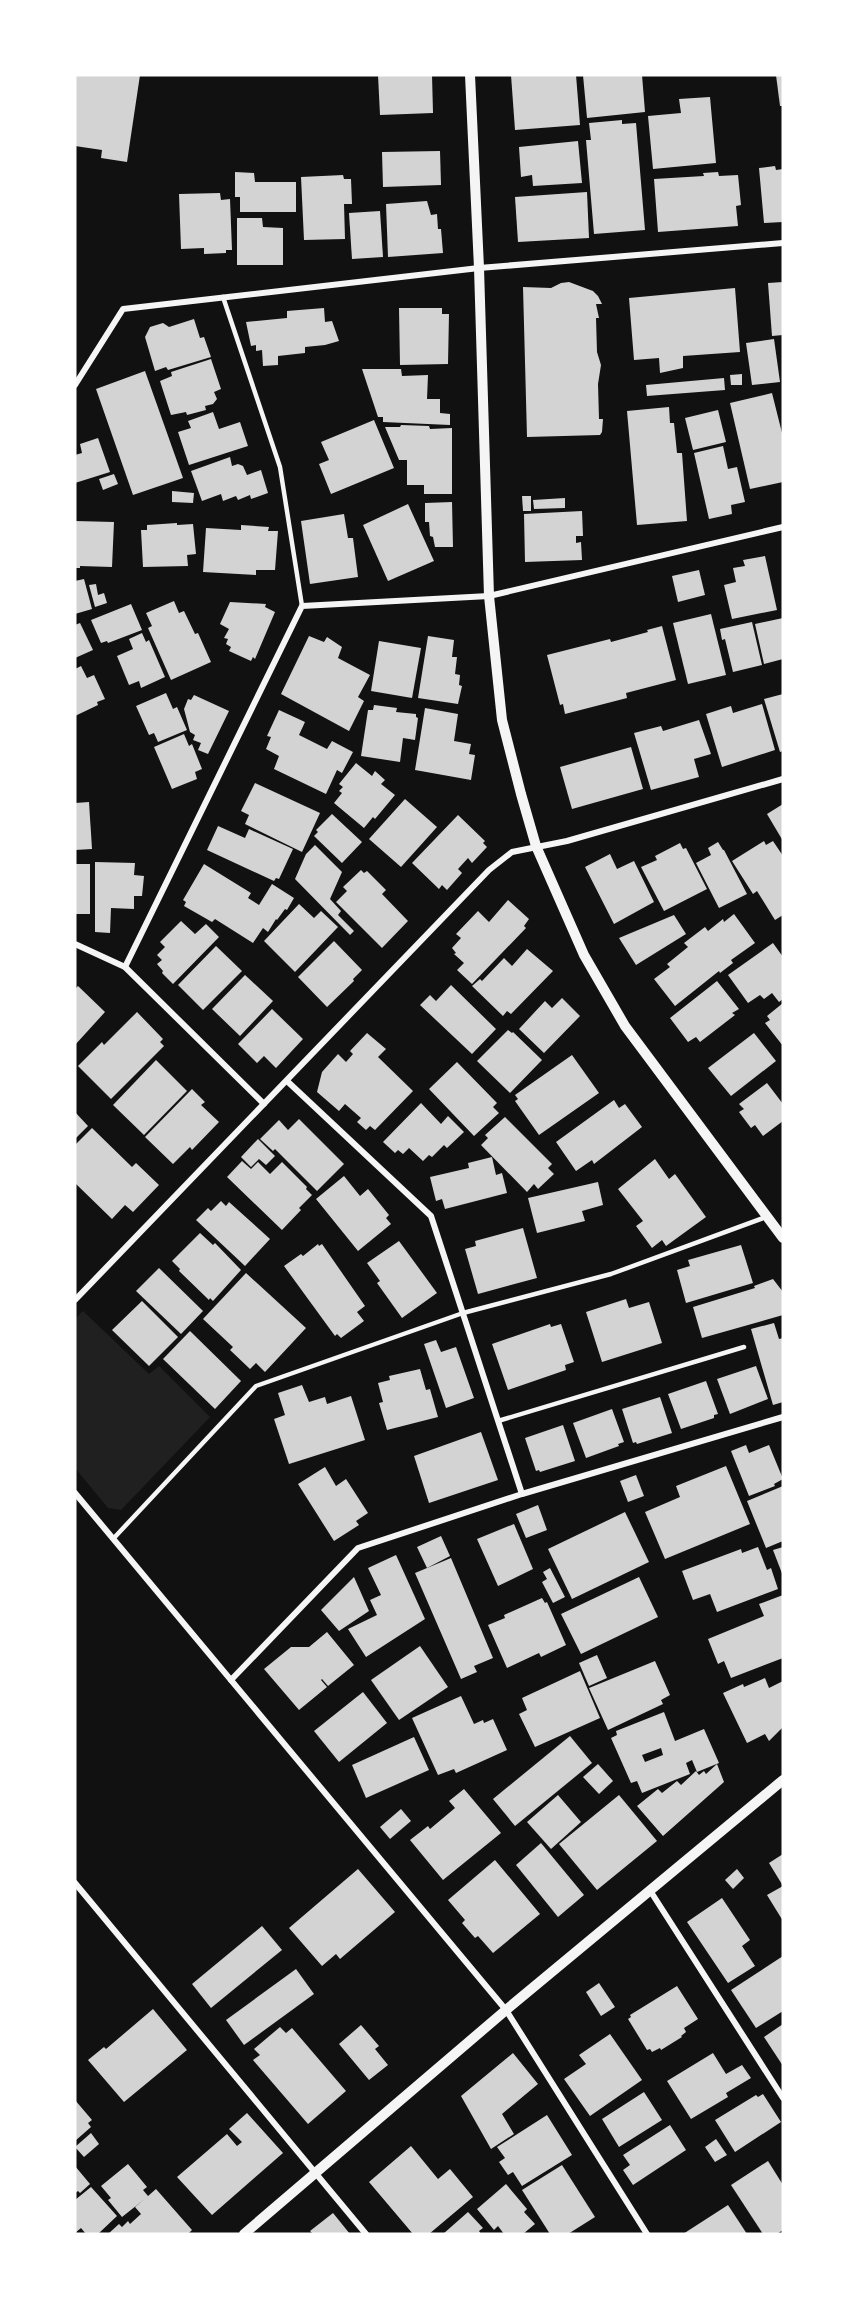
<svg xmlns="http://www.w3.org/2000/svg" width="858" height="2309" font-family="'Sofia Sans Condensed',sans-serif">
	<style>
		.green { fill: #202020 }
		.building { fill: #d3d3d3; fill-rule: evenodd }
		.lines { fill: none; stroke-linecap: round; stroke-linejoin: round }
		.service { stroke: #f5f5f5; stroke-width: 4.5 }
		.minor { stroke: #f5f5f5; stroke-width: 6 }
		.tertiary { stroke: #f5f5f5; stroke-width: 10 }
	</style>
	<rect width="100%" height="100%" fill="#111"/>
	<polygon class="green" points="83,1311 149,1374 159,1366 210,1417 121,1510 108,1508 75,1468 75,1319"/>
	<g class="building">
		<polygon points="75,75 140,75 127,162 101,158 102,150 75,146"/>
		<polygon points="378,75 432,75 433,113 380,115"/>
		<polygon points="511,75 576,75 580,125 515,130"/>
		<polygon points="583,75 642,75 645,112 587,118"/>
		<polygon points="776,75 783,75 783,106 780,106"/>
		<polygon points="710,97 716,163 653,169 648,116 681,113 679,99"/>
		<polygon points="622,120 622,124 636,123 645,230 594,234 586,140 591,140 589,123"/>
		<polygon points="578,141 582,183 533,186 532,175 521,177 519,147"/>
		<polygon points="440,151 441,185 383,187 382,152"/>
		<polygon points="775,166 776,170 783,169 783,222 764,223 759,168"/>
		<polygon points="235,172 254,173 255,182 296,182 296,212 240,212 240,197 235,197"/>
		<polygon points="718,172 719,176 738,175 741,205 736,206 738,226 658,232 654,179 704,176 703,173"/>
		<polygon points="343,175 344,179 351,179 352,204 344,204 345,239 304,240 301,177"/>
		<polygon points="587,192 589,238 518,242 515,197"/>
		<polygon points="220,193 221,200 230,199 232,250 226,250 226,253 204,254 204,248 181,249 179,194"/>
		<polygon points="427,201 431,215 437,214 438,229 441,229 443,253 388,257 386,204"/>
		<polygon points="380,211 383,257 352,259 349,213"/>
		<polygon points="237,218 262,218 263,227 283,228 283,265 237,265"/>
		<polygon points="569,282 593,291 598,296 602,304 596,304 599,318 596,318 597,352 601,365 598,384 599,419 603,419 602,432 600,435 527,437 523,287 551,288 561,283"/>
		<polygon points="783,282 783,335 772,336 768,283"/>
		<polygon points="735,288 740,352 683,356 683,368 660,373 659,358 634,360 629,298"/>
		<polygon points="324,308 325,322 332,321 339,341 325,345 305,347 305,353 278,356 278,365 263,366 262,350 256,351 256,345 251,346 246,322 287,318 287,311"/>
		<polygon points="399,308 442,308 442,314 449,314 448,364 400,365"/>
		<polygon points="194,319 200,338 204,337 211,357 168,370 166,367 155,371 145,337 150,327 163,323 169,327"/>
		<polygon points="774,339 780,382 752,385 746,343"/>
		<polygon points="211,359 221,389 214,392 217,399 213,404 205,406 206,410 187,415 186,412 171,415 160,381 172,376 171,372"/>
		<polygon points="362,369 401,369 402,376 428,375 427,399 440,399 440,413 450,414 450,425 383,422 383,417 378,417"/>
		<polygon points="145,371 183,478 133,495 96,389"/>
		<polygon points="742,374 742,385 731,385 730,375"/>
		<polygon points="724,378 725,390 647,396 646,385"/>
		<polygon points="772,393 783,437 783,482 750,489 730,403"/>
		<polygon points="669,407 670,423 674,423 677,453 682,453 687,521 637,525 627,411"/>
		<polygon points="718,410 726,442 693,450 685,418"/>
		<polygon points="213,412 219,429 240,422 248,446 189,465 178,432 191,428 188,421"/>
		<polygon points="374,420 394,468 331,494 319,464 329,460 321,442"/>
		<polygon points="401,425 429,426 430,429 452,428 452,494 424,494 424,485 407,485 407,460 399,460 385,427 400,427"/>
		<polygon points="98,438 110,472 75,483 75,455 82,453 80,444"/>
		<polygon points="723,446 728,469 737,467 745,502 731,505 732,514 709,519 694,453"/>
		<polygon points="230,457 232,466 238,464 243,466 247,475 261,470 268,493 251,499 250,495 238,500 236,496 223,501 221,494 202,501 191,471"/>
		<polygon points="114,474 118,484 103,490 99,479"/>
		<polygon points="172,491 194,493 193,503 172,502"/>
		<polygon points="522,496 531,496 531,511 523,511"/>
		<polygon points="565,498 565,508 534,509 533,500"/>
		<polygon points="452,502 453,547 435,547 433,537 430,536 429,522 425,522 425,503"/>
		<polygon points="408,504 434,561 388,581 363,525"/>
		<polygon points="582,511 583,536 576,536 576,543 581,542 582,560 525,562 524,514"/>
		<polygon points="344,514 348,538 353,538 358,577 310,584 301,521"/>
		<polygon points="75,521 114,522 112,567 80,566 80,568 75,568"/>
		<polygon points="177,523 177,525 193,524 196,554 187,555 188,566 143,567 141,530 147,530 147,525"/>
		<polygon points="241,525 269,527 268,531 278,531 275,570 256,570 256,575 203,572 206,528 241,530"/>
		<polygon points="765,556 777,610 732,619 724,585 736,582 733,568 745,566 743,560"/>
		<polygon points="699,570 705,595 678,602 672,576"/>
		<polygon points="84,579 92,609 75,614 75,581"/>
		<polygon points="96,584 98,595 104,593 107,603 95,607 89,585"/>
		<polygon points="174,601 179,613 184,611 195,634 198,633 211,662 171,680 148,628 152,626 146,613"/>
		<polygon points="230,602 266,604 265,607 275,612 255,659 253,657 251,661 229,651 231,647 226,644 228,639 224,638 229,629 220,624"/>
		<polygon points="131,604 142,630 108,643 107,641 101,643 91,620"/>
		<polygon points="711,614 726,675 688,684 673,623"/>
		<polygon points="783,618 783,659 764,664 755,624"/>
		<polygon points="752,622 762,665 733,672 725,639 722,640 720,629"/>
		<polygon points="80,623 93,650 75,658 75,625"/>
		<polygon points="662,626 676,680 626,693 627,698 565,714 563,704 560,705 547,655 610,639 611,642 648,632 647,630"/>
		<polygon points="142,633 146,642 149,640 165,677 141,688 139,681 129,685 117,656 133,649 129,639"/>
		<polygon points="309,636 324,642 327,637 342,647 338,658 370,675 358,697 364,701 349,731 281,694"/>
		<polygon points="428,636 454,640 452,657 457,657 455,674 460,675 459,685 462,686 458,704 418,698"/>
		<polygon points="379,641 421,648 412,698 371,691"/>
		<polygon points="81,666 87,678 94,675 105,699 97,702 98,705 75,716 75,669"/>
		<polygon points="166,693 173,709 177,707 187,730 158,742 154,733 149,735 136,706"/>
		<polygon points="783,694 783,751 780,752 764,699"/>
		<polygon points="194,695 229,711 208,754 198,750 201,743 193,740 195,735 190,732 184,709 188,699 191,700"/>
		<polygon points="762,704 775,750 722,767 706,714 731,706 733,713"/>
		<polygon points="374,705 397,708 396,712 416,714 416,717 418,718 415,740 403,738 400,762 361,756 368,710 373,710"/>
		<polygon points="425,708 458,714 454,741 471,744 469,754 475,755 471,780 415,770"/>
		<polygon points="279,710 305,722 299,735 327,749 332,741 353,752 342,773 337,770 326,794 274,769 279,756 266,749 271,737 267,736"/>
		<polygon points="699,720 711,754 694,759 699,777 651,790 634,733 661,726 663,731"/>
		<polygon points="184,734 189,746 192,744 202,769 195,772 197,779 172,789 154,747"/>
		<polygon points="631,747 643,789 572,809 560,767"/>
		<polygon points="356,763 372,776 375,771 385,780 381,784 395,795 375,819 373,817 364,828 334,803 342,793 339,791 343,787 339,784"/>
		<polygon points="255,783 320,813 302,852 245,824 249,815 241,811"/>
		<polygon points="405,799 437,827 401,867 369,839"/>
		<polygon points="89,802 92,849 75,850 75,803"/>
		<polygon points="783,804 783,841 767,814"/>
		<polygon points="332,814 362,842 342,863 314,836 318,832 316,830"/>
		<polygon points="458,815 485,841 483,843 487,847 472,863 468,858 458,869 462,873 447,890 442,885 439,889 412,863"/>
		<polygon points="218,826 245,838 249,829 293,849 279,879 276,878 274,881 207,850"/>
		<polygon points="764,841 766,845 773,841 783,856 783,915 775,920 757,891 753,894 732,861"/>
		<polygon points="718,842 723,850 724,850 747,894 719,908 696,863 711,855 708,848"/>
		<polygon points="680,843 683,849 686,848 707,889 664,911 641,867 657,860 655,856"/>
		<polygon points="315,845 342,872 330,899 341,911 338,915 354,931 350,935 295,879 306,854"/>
		<polygon points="610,854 617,869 634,861 654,902 614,924 585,867"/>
		<polygon points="95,862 135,863 134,875 144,876 142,896 134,896 134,909 111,908 110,933 95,932"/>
		<rect x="75" y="864" width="15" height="50"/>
		<polygon points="204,864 251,893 248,898 259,905 272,884 294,898 287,910 285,909 277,920 276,919 268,932 263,928 253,943 215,919 212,922 184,906 186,902 183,900"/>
		<polygon points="361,870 364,873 367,871 386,890 382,894 408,921 382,948 336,902 347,891 343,887"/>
		<polygon points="508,900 529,919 524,926 526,928 472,984 457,970 464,963 454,954 456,953 452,948 461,938 456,934 478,911 489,922"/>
		<polygon points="299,904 314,918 321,911 338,927 295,972 264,941"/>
		<polygon points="734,914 755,943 731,960 733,963 720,973 719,971 675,1006 654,979 670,967 667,964 688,947 684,943 705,927 708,931 723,919 724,922"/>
		<polygon points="674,915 686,934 636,965 619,938"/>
		<polygon points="181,921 195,934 206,924 219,937 173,984 162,973 163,971 157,964 162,960 157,955 165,947 160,942"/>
		<polygon points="334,941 362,970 353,979 354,981 327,1007 298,977"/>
		<polygon points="773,943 783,957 783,999 779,1002 772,993 764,999 760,995 748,1003 728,975"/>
		<polygon points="216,946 242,971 203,1010 178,985"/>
		<polygon points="527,949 553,971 511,1014 507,1011 503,1016 472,986 480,979 482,981 504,958 512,966"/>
		<polygon points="245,975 273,1001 240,1036 212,1009"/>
		<polygon points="717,981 739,1009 732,1013 735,1015 700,1042 696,1037 688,1042 670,1018"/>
		<polygon points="451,985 496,1029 472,1054 420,1005 430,995 436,1001"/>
		<polygon points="78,986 105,1012 75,1045 75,989"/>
		<polygon points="562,998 580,1016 544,1053 519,1029 545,1001 552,1008"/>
		<polygon points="783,1003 783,1046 765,1023 770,1020 767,1016"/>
		<polygon points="272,1009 303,1039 276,1068 264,1056 257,1063 238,1044"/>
		<polygon points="137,1012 163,1039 160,1042 164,1046 111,1099 78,1066 102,1042 104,1045"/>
		<polygon points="508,1030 512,1033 513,1032 542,1060 510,1093 477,1061"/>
		<polygon points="367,1033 386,1049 378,1057 413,1091 375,1130 370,1126 366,1130 357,1122 361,1118 345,1104 339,1111 317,1092 322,1072 338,1054 346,1062 353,1054 350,1051"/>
		<polygon points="754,1033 776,1061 731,1096 708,1068"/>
		<polygon points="572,1055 599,1093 539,1135 515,1101 518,1099 515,1095"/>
		<polygon points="156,1060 187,1091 144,1135 113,1105"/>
		<polygon points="457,1062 497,1103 493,1107 499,1113 474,1136 429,1089"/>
		<polygon points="767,1083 783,1104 783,1121 763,1136 755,1125 751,1128 739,1112 744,1109 739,1104"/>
		<polygon points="192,1089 205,1102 201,1105 219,1122 192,1150 190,1147 173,1164 145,1137"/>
		<polygon points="614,1100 619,1108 625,1104 642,1127 594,1164 592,1160 576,1171 556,1142"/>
		<polygon points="421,1103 441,1124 448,1116 464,1132 447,1148 444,1145 432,1157 429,1155 423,1161 409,1148 403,1154 398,1150 395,1153 383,1142"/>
		<polygon points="75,1112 88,1126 75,1139"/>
		<polygon points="505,1117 552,1164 548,1168 554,1174 538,1189 534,1184 527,1192 481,1145 488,1138 485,1135"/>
		<polygon points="299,1119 344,1164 317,1191 275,1149 273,1151 260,1139 279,1120 288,1130"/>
		<polygon points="92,1128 132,1167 136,1163 159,1185 133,1212 125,1205 112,1219 75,1183 75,1145"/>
		<polygon points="258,1139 275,1156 266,1165 259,1159 251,1167 241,1157"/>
		<polygon points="492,1157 496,1175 502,1173 507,1193 445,1209 442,1199 436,1201 430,1177 469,1168 468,1163"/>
		<polygon points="655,1159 669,1179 675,1174 706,1217 666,1246 662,1240 652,1248 636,1226 643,1221 618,1189"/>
		<polygon points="242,1161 251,1169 258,1162 270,1174 282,1162 307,1187 306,1189 312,1195 299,1208 301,1210 282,1230 227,1177"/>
		<polygon points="344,1176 360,1196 368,1189 389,1215 386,1218 391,1224 358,1251 316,1199"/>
		<polygon points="598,1182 603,1205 582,1211 585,1221 537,1233 528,1198"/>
		<polygon points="221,1201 226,1206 229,1202 270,1239 245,1266 196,1220 208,1208 211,1211"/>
		<polygon points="523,1228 537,1278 478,1294 465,1249 476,1246 475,1241"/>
		<polygon points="200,1233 213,1245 215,1243 241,1270 213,1301 210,1298 209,1300 179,1271 180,1269 172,1261"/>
		<polygon points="399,1241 437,1293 402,1318 377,1283 380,1281 367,1263"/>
		<polygon points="318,1244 319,1246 322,1244 365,1306 357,1312 364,1321 341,1338 337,1334 335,1336 284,1266 301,1254 303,1256"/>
		<polygon points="741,1245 753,1283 686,1303 677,1270 690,1266 688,1260"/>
		<polygon points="159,1268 203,1311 181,1334 136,1291"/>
		<polygon points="246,1273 306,1328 265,1372 256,1363 250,1369 230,1350 233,1347 203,1319"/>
		<polygon points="773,1279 783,1292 783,1315 702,1338 693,1307 755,1288 754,1286"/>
		<polygon points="626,1299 629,1308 649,1302 662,1343 602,1362 586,1312"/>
		<polygon points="142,1301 178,1337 149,1366 112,1330"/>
		<polygon points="774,1323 779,1339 783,1338 783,1402 773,1405 751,1329"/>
		<polygon points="550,1324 551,1327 561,1324 574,1362 565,1365 566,1370 508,1390 492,1344"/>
		<polygon points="190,1331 241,1381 215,1409 163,1359"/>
		<polygon points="436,1340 441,1352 456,1347 474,1398 446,1408 424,1344"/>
		<polygon points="756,1366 768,1399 730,1414 717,1379"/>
		<polygon points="420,1369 426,1390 430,1389 438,1417 387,1430 379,1403 383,1402 378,1383 390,1380 389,1376"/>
		<polygon points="706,1381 718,1414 714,1415 714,1418 681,1429 668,1394"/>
		<polygon points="302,1385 309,1402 325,1397 327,1404 351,1396 365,1440 289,1464 274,1419 285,1415 278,1393"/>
		<polygon points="660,1397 672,1433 637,1444 636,1442 633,1443 622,1409"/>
		<polygon points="612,1409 624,1442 618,1444 619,1446 586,1458 573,1423"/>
		<polygon points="563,1425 575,1461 540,1472 539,1470 536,1471 525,1438"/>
		<polygon points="481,1432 498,1480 429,1503 414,1456"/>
		<polygon points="746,1445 749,1453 769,1445 783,1479 774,1484 775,1486 749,1496 731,1451"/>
		<polygon points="726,1466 750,1524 665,1559 645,1512 680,1497 676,1486"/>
		<polygon points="325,1467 336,1486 346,1479 368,1513 356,1521 359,1525 334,1541 298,1484"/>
		<polygon points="636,1475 644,1496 628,1502 620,1481"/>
		<polygon points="783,1486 783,1541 766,1548 747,1501"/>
		<polygon points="538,1505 547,1530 526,1538 516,1514"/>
		<polygon points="625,1512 649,1562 572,1599 548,1549"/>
		<polygon points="514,1524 533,1569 498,1586 477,1539"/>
		<polygon points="441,1536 450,1556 427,1568 417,1547"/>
		<polygon points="758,1547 767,1570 771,1568 778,1589 717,1612 710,1594 693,1600 682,1571 741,1549 742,1553"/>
		<polygon points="783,1547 783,1576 773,1550"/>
		<polygon points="396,1555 425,1619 366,1657 348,1629 377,1615 370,1600 381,1595 368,1568"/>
		<polygon points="451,1558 493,1658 474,1666 477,1672 461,1679 415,1573"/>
		<polygon points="550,1568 565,1597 553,1603 542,1582 547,1579 543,1572"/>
		<polygon points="354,1577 369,1611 339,1631 321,1610"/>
		<polygon points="639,1577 658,1617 581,1654 561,1614"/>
		<polygon points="783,1595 783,1658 731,1678 724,1661 718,1664 708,1639 764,1616 759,1604"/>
		<polygon points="542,1598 545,1603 547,1602 566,1645 541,1657 539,1653 507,1668 488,1625 505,1618 504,1615"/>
		<polygon points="327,1632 354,1665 328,1686 322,1679 321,1680 327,1687 299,1710 264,1669 291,1647 309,1647"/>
		<polygon points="420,1646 448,1687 399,1720 371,1680"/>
		<polygon points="597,1655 607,1678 589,1686 579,1663"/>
		<polygon points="655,1661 670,1695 661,1700 663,1704 608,1730 589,1688"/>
		<polygon points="580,1671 600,1718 535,1747 519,1714 527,1710 522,1698"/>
		<polygon points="765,1678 769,1688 783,1681 783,1727 769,1741 765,1734 747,1743 723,1693 743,1684 744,1687"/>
		<polygon points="363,1692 387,1723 339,1762 314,1731"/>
		<polygon points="461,1696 474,1724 483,1720 484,1723 493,1719 507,1750 456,1773 454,1769 438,1775 412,1718"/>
		<path d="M664 1712 675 1741 704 1729 719 1763 697 1772 692 1760 686 1763 690 1774 642 1793 637 1781 631 1783 611 1738 617 1735 616 1731ZM661 1748 663 1755 645 1762 642 1755Z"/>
		<polygon points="570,1736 592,1763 515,1826 493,1799"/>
		<polygon points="414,1737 429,1770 366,1798 352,1765"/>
		<polygon points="598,1764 613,1781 599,1794 583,1777"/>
		<polygon points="717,1764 724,1782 663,1836 637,1806 658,1789 662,1793 677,1781 681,1785 696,1771 699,1775 704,1771 706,1774"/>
		<polygon points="464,1789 501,1833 443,1880 410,1840 428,1826 430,1829 455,1808 449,1801"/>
		<polygon points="558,1795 581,1822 551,1849 527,1822"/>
		<polygon points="619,1795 657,1841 597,1890 559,1844"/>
		<polygon points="401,1809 411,1821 390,1839 380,1827"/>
		<polygon points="541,1843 584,1895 558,1917 516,1865"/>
		<polygon points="783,1854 783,1921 767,1895 783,1886 769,1863"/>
		<polygon points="495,1860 540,1914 493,1953 478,1936 475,1938 462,1923 465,1920 448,1900"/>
		<polygon points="358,1869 395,1912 340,1959 336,1954 322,1966 289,1928"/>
		<polygon points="737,1869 744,1878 733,1889 725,1880"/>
		<polygon points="722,1898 750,1940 742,1946 755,1966 728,1983 687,1922"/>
		<polygon points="262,1926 282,1950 211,2008 192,1984"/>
		<polygon points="783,1956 783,2011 756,2028 731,1990"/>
		<polygon points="296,1969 314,1994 244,2045 226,2020"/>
		<polygon points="599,1983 615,2007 601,2016 586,1992"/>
		<polygon points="677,1986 698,2019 684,2028 686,2032 681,2036 682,2037 661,2050 660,2048 652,2052 650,2049 647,2050 628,2019 631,2017 630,2015"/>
		<polygon points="153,2009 187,2050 124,2102 88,2060 104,2047 106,2049"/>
		<polygon points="783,2024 783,2066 764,2037"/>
		<polygon points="361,2025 379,2046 375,2049 388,2065 369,2080 339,2044"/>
		<polygon points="280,2027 286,2033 292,2028 346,2091 308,2124 253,2060 260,2055 254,2049"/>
		<polygon points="610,2034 642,2080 590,2116 564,2079 586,2064 579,2055"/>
		<polygon points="513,2053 538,2084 502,2114 514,2134 491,2149 461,2096"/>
		<polygon points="713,2053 726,2074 742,2065 751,2078 726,2093 728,2097 691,2119 667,2081"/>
		<polygon points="644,2092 662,2120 619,2147 602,2119"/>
		<polygon points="763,2094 781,2122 735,2152 715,2120 756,2095 758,2097"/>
		<polygon points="75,2100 92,2120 88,2123 91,2127 75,2141"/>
		<polygon points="247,2113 283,2153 212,2215 177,2177 227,2134 237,2146 242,2142 229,2129"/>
		<polygon points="547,2115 572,2155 522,2186 513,2172 508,2175 499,2162 505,2158 497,2147"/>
		<polygon points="670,2125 686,2150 633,2185 623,2170 630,2165 623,2155"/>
		<polygon points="91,2133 99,2144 84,2157 75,2147"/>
		<polygon points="716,2139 727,2155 715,2162 705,2147"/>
		<polygon points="411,2146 438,2179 450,2169 473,2197 429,2234 413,2234 369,2182"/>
		<polygon points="768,2161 783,2185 783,2230 777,2234 763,2234 731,2185"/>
		<polygon points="128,2164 147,2187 143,2190 148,2196 156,2189 192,2230 188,2234 108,2234 119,2224 122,2227 128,2221 130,2224 141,2214 135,2207 146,2198 122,2217 108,2200 111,2198 101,2186"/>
		<polygon points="562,2165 595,2217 568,2234 550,2234 522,2190"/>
		<polygon points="75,2166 90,2184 80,2193 78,2191 75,2193"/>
		<polygon points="506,2184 527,2209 524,2212 535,2224 523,2234 504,2234 498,2226 494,2230 477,2209"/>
		<polygon points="91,2187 117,2216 98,2234 86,2234 81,2228 75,2233 75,2200"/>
		<polygon points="728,2205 747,2234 683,2234"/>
		<polygon points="468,2212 483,2228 479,2231 481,2234 443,2234"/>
		<polygon points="333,2213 350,2234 313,2234 310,2231"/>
	</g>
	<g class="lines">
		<g class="service">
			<polyline points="223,297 280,467 302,606"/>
			<polyline points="498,1421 744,1347"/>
			<polyline points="113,1539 256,1386 463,1313 611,1274 766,1217"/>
		</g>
		<g class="minor">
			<polyline points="75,385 123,309 479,268 783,243"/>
			<polyline points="75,944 125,967 264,1104"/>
			<polyline points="125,967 302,606 489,596 783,527"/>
			<polyline points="287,1081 431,1216 522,1494"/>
			<polyline points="75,1300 489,870 512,852 567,841 783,779"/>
			<polyline points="75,1493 506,2010 647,2234"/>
			<polyline points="231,1680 358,1548 522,1494 783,1417"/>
			<polyline points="75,1883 366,2234"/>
			<polyline points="651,1892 783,2098"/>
		</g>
		<g class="tertiary">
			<polyline points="470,75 479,268 489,596 502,720 521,794 536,846 584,955 625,1026 783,1238"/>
			<polyline points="244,2234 506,2010 783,1780"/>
		</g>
	</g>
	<rect width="858" height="2309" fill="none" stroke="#ffffff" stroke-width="153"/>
</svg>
